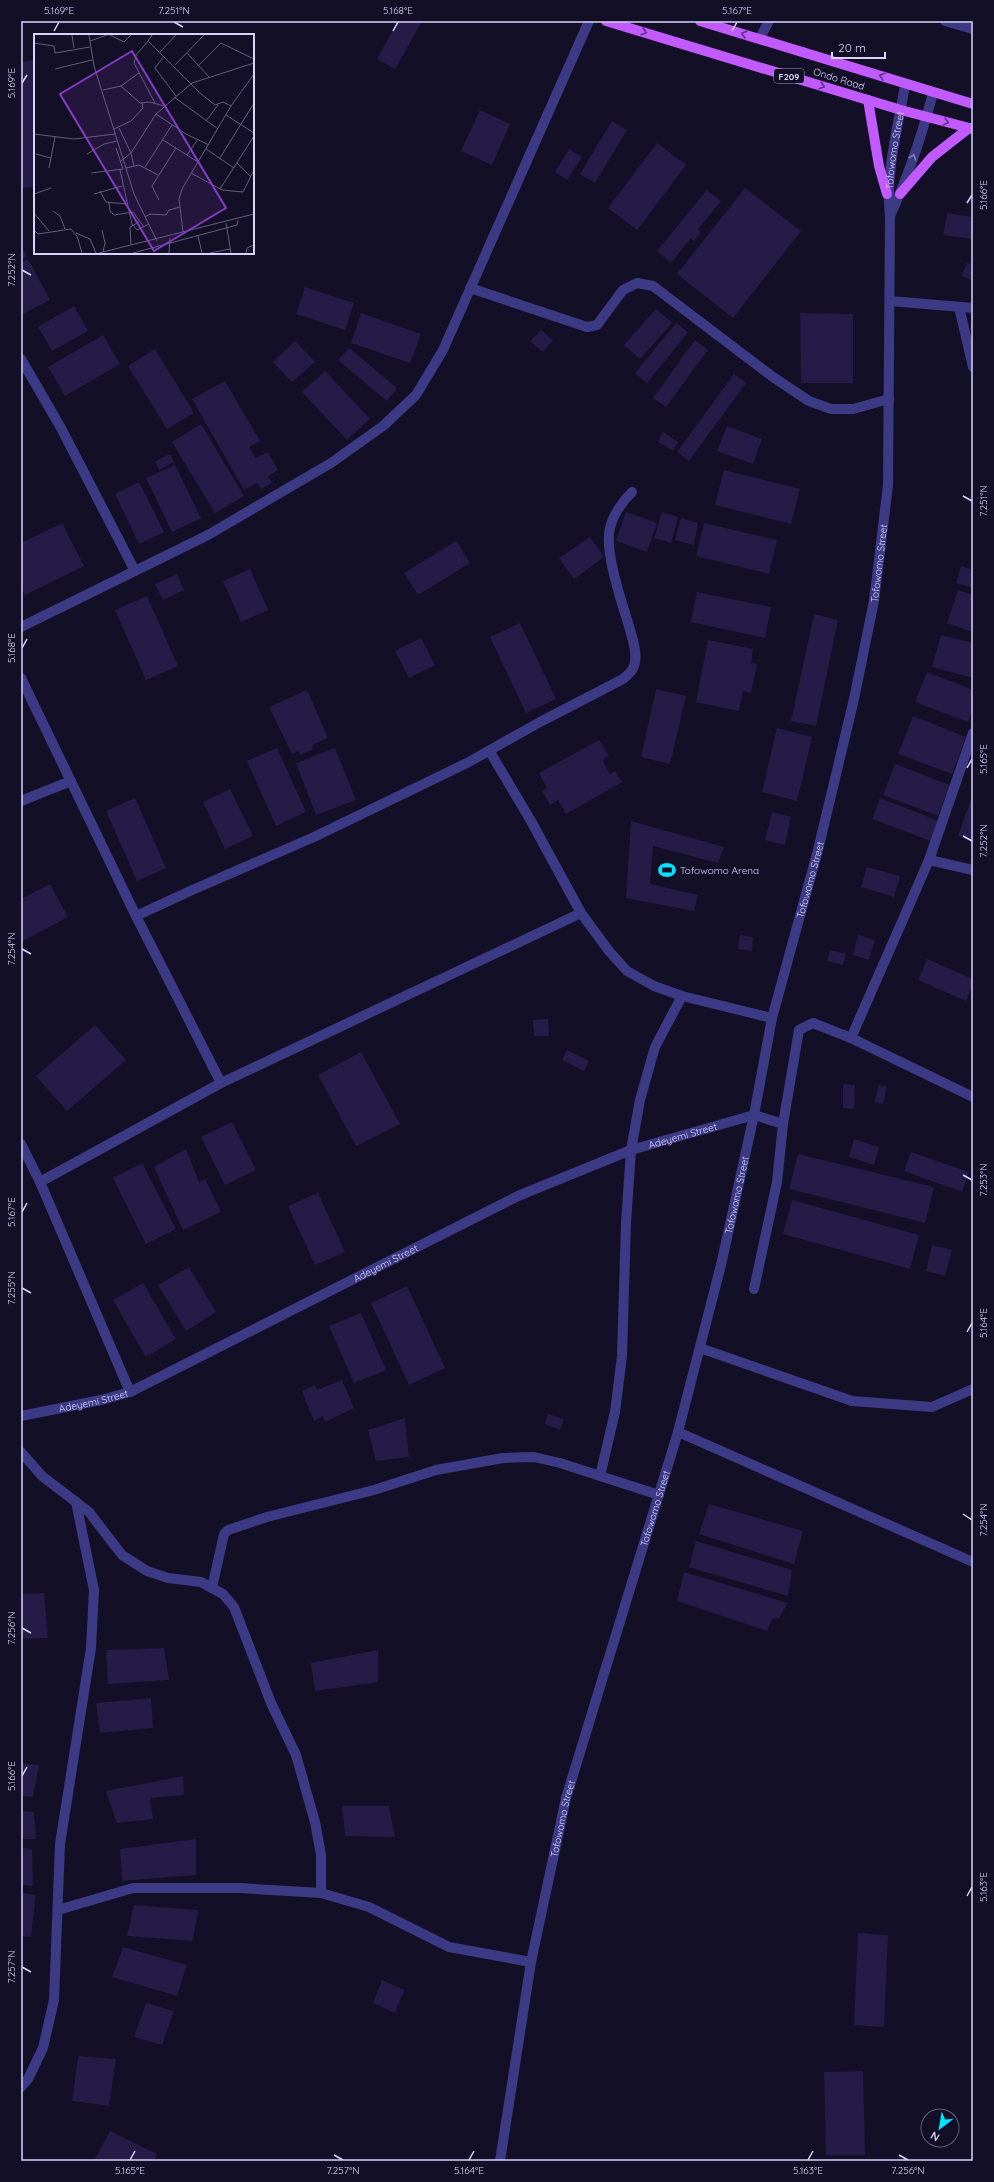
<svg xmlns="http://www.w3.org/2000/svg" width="994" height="2182" font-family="Quicksand,sans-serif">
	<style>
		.building { fill: #241b47 }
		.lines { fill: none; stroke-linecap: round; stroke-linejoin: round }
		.minor { stroke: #3d3a85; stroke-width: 10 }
		.major { stroke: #c25bff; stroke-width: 10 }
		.oneway { stroke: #623188 }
		.oneway2 { stroke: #837fbc }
		.ticks { fill: none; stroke: #d9d4ff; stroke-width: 1.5 }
		.labels { text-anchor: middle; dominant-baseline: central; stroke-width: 3; stroke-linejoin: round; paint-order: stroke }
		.shield { fill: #130f26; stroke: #9e99be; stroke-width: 1 }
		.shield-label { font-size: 9px; font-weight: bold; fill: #d9d4ff }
		.street-label { font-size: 10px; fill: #d9d4ff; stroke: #130f26 }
		.poi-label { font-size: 10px; fill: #d9d4ff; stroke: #130f26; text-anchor: start }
		.inset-road { fill: none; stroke: #625e7d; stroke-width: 1 }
		.view { fill: #843dc5; fill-opacity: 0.15; stroke: #843dc5; stroke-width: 2 }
		.inset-edge { fill: none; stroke: #d9d4ff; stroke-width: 2 }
		.neatline { fill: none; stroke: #d9d4ff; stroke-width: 1.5 }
		.ticks-label { font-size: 10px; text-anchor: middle; fill: #d9d4ff }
	</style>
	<rect width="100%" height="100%" fill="#130f26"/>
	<g class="building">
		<polygon points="398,21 422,21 395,69 377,59"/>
		<polygon points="34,60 35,187 21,188 21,62"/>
		<polygon points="480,110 510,124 492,165 461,151"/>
		<polygon points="612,121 627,130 595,183 580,174"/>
		<polygon points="657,143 686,165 637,230 608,208"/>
		<polygon points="569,149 582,157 567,180 555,172"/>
		<polygon points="745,188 801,231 733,318 677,274"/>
		<polygon points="707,190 721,201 698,229 701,232 694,241 691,238 671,263 657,251"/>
		<polygon points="947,213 973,217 973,239 943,235"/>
		<polygon points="21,245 27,257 21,260"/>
		<polygon points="28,259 50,300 21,315 21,263"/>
		<polygon points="967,263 973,265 973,281 961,276"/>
		<polygon points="305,287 354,303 345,330 296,314"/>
		<polygon points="74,306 88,331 52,351 38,327"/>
		<polygon points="656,309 672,323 640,359 624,345"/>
		<polygon points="361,313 421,334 410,363 351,343"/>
		<polygon points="800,313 853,314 853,383 801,383"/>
		<polygon points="676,323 688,332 647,383 635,373"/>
		<polygon points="541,330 553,340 543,352 530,341"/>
		<polygon points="103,335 120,364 65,396 48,367"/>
		<polygon points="695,340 708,350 666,407 653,398"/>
		<polygon points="295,341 315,362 292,382 273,362"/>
		<polygon points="349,348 397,388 387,401 338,360"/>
		<polygon points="155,349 194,413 167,429 128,366"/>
		<polygon points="325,371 370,419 347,440 302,392"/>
		<polygon points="734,374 746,383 689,461 677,452"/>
		<polygon points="225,381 260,441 249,447 256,458 268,452 278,470 268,476 272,483 261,489 257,483 244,490 192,399"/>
		<polygon points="201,424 244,496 215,513 172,442"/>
		<polygon points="727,426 762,439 753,464 717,451"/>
		<polygon points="663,432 678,442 673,451 658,442"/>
		<polygon points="170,454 174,462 159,470 155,461"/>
		<polygon points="175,465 201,518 172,532 146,478"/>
		<polygon points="724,470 800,489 791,524 715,505"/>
		<polygon points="139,482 164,532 139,544 115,494"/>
		<polygon points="626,512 657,523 647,552 616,541"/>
		<polygon points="662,512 678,517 671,543 654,538"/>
		<polygon points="681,518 698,523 694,545 675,540"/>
		<polygon points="62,523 84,566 25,595 21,588 21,543"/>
		<polygon points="704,523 777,540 769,574 696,556"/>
		<polygon points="590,537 604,557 574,579 559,558"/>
		<polygon points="456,541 470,563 418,595 404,573"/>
		<polygon points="961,566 973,570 973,588 956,583"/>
		<polygon points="250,569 268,610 241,622 223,581"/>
		<polygon points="177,574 184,590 163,600 155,584"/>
		<polygon points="958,590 973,595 973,632 947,623"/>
		<polygon points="697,592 771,607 765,638 691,622"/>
		<polygon points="147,596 178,666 146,680 115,610"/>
		<polygon points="814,614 838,620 816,726 791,721"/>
		<polygon points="520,623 556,699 526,713 490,637"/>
		<polygon points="941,635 973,643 973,678 932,667"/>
		<polygon points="421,638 435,665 409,678 395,651"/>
		<polygon points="708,640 753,649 751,663 757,664 751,693 743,691 739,711 696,702"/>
		<polygon points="927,672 973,690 973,709 968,722 915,702"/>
		<polygon points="656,689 686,696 670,764 641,757"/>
		<polygon points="307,690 328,738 312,745 314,749 300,755 298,751 292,754 269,707"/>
		<polygon points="913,716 966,737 952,774 898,754"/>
		<polygon points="777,728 812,737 797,801 762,792"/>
		<polygon points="599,740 609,756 602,760 610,774 615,771 622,782 566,814 558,800 550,805 542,791 547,788 539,773"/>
		<polygon points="277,748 306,812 276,826 247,761"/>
		<polygon points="335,748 356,800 316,815 296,763"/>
		<polygon points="895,764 950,785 938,816 883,795"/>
		<polygon points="230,789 253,836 225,849 203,802"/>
		<polygon points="973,794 973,842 958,836"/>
		<polygon points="135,798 166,868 137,881 106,811"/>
		<polygon points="880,798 939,821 931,841 872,819"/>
		<polygon points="772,812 791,817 785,845 765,840"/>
		<polygon points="631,821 724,847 718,863 653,846 650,884 698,895 694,911 626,898"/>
		<polygon points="867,867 900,876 894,897 861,887"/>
		<polygon points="50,884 68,917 21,942 21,899"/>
		<polygon points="740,935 753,937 752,951 738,949"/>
		<polygon points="858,935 875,940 869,960 853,955"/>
		<polygon points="830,950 846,954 843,965 827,961"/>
		<polygon points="927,959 973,979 973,985 966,1001 918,980"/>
		<polygon points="548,1019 549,1036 534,1036 533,1020"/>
		<polygon points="95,1025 126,1060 67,1111 36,1076"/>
		<polygon points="567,1050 589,1061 584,1071 562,1060"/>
		<polygon points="361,1052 400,1124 356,1146 318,1075"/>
		<polygon points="843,1084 855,1085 854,1109 843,1108"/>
		<polygon points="878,1085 887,1087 883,1104 875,1102"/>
		<polygon points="232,1122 256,1170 225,1185 201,1137"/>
		<polygon points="854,1139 879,1147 874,1165 849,1157"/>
		<polygon points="186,1149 199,1182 205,1179 221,1212 183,1230 154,1167"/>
		<polygon points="911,1152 969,1172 962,1192 904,1171"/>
		<polygon points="798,1154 934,1187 925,1223 789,1189"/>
		<polygon points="142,1163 176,1229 146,1244 113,1178"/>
		<polygon points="318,1193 345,1252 315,1265 288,1206"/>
		<polygon points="792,1200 919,1235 910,1269 783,1234"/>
		<polygon points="932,1245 952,1250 945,1276 926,1271"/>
		<polygon points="189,1267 216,1312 186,1331 158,1285"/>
		<polygon points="143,1283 176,1339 146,1357 113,1300"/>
		<polygon points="407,1286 445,1368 409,1385 371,1303"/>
		<polygon points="361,1313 386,1370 354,1383 329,1326"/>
		<polygon points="342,1380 354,1408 325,1422 323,1416 314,1421 302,1391 315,1385 317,1390"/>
		<polygon points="548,1414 564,1419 560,1430 545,1424"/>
		<polygon points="405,1418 409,1457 376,1461 368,1430"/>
		<polygon points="709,1504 803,1531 794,1564 699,1534"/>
		<polygon points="696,1541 792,1570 788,1596 689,1567"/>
		<polygon points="684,1572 788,1603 779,1618 772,1619 767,1631 677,1601"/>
		<polygon points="44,1593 48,1638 21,1639 21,1594"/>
		<polygon points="164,1648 169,1680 108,1684 106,1650"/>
		<polygon points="378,1650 378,1682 315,1691 311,1663"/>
		<polygon points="151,1698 153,1728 100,1733 96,1703"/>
		<polygon points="21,1763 39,1765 33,1797 21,1796"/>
		<polygon points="183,1776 184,1795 150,1798 153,1819 117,1823 106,1791"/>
		<polygon points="342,1806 389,1806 395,1837 345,1836"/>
		<polygon points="21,1811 34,1812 36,1839 21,1839"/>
		<polygon points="196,1839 196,1875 122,1881 120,1849"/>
		<polygon points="21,1848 32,1849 33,1886 21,1885"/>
		<polygon points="21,1893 36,1895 31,1937 21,1936"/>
		<polygon points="134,1905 198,1910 193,1941 127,1936"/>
		<polygon points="858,1933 888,1935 884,2027 854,2025"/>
		<polygon points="123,1947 187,1965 177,1996 112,1977"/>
		<polygon points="382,1980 404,1990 395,2013 373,2003"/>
		<polygon points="146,2003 174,2011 162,2045 134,2037"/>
		<polygon points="78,2056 116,2059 109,2106 72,2101"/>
		<polygon points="863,2071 865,2155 826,2155 824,2072"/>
		<polygon points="110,2131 157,2154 154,2161 94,2161"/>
	</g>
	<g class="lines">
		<g class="minor">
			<polyline points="945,21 973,29"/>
			<polyline points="760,38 769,21"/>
			<path d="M890 216C908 177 922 135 933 93"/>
			<polyline points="470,288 587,327 597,325 623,290 637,283 653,286 773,377 809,401 831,409 853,409 889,399"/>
			<polyline points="890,301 973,308"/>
			<polyline points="959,307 973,367"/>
			<polyline points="21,359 61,428 135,571"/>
			<polyline points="21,627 208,535 331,463 383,426 416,395 443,350 589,21"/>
			<polyline points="21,678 136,916 221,1083"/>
			<polyline points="490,752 531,821 581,913 609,951 627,971 654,986 682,996 772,1018"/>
			<polyline points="21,801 71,781"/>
			<polyline points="929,860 973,870"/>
			<path d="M136 916 190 891 314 837 467 763 540 722 623 679C629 674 634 670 635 662 637 650 632 638 629 626 622 603 604 551 610 528 613 515 623 501 632 492"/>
			<polyline points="851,1038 929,860 973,733"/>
			<polyline points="21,1144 40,1182 130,1392"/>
			<polyline points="40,1182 221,1083 581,913"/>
			<polyline points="754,1289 777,1182 783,1124 799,1030 813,1023 851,1038 973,1097"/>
			<polyline points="700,1348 852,1401 932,1407 973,1389"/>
			<path id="s1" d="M21 1416 101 1400 130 1392 518 1196 631 1150 754 1115 783 1124"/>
			<polyline points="678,1432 973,1562"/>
			<polyline points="21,1452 42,1476 89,1512 122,1555 147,1571 168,1578 201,1582 223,1594 234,1607 271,1703 296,1755 315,1822 321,1855 321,1893"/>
			<polyline points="600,1476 615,1412 622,1356 626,1223 631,1150 640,1100 655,1047 682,996"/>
			<polyline points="212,1588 224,1534 228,1530 267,1517 374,1490 436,1470 503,1458 534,1457 560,1463 659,1495"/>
			<polyline points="58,1910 133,1888 239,1888 321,1893 369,1907 449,1947 531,1962"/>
			<polyline points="21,2087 28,2079 43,2048 54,2000 60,1844 91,1648 94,1590 76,1502"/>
			<path id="s2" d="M500 2161 531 1962 566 1798 678 1432 721 1265 754 1115 772 1018 818 850 854 699 874 601 888 485 890 216C885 172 898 129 905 85"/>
		</g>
		<g class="major">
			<polyline points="606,21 901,110 973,129"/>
			<polyline points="700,21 973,104"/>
			<polyline points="868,100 879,166 887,194"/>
			<polyline points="900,194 932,157 969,128"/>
		</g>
	</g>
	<defs><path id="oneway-chevron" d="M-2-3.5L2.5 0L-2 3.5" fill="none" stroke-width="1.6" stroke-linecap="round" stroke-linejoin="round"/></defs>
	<g class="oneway">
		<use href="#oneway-chevron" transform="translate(644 32) rotate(17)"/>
		<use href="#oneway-chevron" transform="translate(744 34) rotate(-164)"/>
		<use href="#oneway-chevron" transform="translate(882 76) rotate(-161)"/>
		<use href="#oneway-chevron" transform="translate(822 86) rotate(17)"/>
		<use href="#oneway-chevron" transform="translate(946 122) rotate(14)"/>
	</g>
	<use class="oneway2" href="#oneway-chevron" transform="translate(913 157) rotate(-71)"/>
	<path class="ticks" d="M174 22 183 27M54 31 59 22M393 31 398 22M732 31 737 22M22 83 27 75M967 203 972 195M22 270 31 275M963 496 972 501M22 648 27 639M967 768 972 759M963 836 972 841M22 949 31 954M963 1175 972 1180M22 1212 27 1203M22 1288 31 1293M967 1332 972 1323M963 1514 972 1520M22 1628 31 1633M22 1776 27 1767M967 1896 972 1887M22 1967 31 1972M334 2155 343 2160M899 2155 908 2160M130 2160 135 2151M469 2160 474 2151M808 2160 813 2151"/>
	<defs>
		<g id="stadium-bare" transform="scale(1.38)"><path d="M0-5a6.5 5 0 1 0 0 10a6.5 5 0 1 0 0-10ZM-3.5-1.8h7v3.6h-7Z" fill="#00e5ff" stroke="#130f26" stroke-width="2.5" paint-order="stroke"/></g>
	</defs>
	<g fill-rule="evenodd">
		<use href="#stadium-bare" x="667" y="870"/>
	</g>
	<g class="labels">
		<rect class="shield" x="774" y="69" width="30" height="14" rx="3"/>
		<g class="shield-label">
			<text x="789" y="76">F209</text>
		</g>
		<g class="street-label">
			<text transform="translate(839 79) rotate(17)">Ondo Road</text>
			<text stroke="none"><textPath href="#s2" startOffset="2058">Tofowomo Street</textPath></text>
			<text stroke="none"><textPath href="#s2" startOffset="1644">Tofowomo Street</textPath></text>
			<text stroke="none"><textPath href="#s2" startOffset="1320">Tofowomo Street</textPath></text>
			<text stroke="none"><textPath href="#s1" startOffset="722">Adeyemi Street</textPath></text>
			<text stroke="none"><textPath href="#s2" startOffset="996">Tofowomo Street</textPath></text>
			<text stroke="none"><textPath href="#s1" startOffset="398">Adeyemi Street</textPath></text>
			<text stroke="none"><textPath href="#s1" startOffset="74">Adeyemi Street</textPath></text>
			<text stroke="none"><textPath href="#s2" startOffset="672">Tofowomo Street</textPath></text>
			<text stroke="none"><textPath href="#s2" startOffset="348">Tofowomo Street</textPath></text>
		</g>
		<g class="poi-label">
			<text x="680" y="870">Tofowomo Arena</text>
		</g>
	</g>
	<g transform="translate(34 34)">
		<rect width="220" height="220" fill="#130f26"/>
		<path class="inset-road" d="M38 1 40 14M55 1 60 32 100 160 123 207M76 1 90 8 97 1M118 1 114 7 166 59 181 71 189 68 197 72M56 7 73 1M114 7 102 21 100 29 121 69M0 9 20 12 21 19 56 13M126 18 142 1M153 19 176 44M130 22 121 34 142 62M141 31 170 1M165 31 187 9 220 25M21 35 58 26M87 52 106 69 116 68 130 72M69 56 87 52 105 39M140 63 184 95M122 80 152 100 175 111M192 81 220 99M172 87 184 71M85 94 97 119 100 132M80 95 97 87 109 74 108 69M0 100 40 105 81 100M129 106 164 128M172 115 200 134M2 120 17 124M53 120 70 110 83 107M153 121 164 105M186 124 220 69M87 127 97 119 122 80 158 49 220 29M203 129 216 142M111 133 138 91M15 134 21 103M92 134 105 131 124 141M86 136 98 190 103 196 115 190M57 139 89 135 82 114M157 139 188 156 209 158 220 136M186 155 220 102M66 157 72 168 92 170M0 160 17 154M60 160 88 152M125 166 118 152 142 114M75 168 76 177 80 181 99 178 110 193M19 177 26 182 31 195M0 179 15 197M111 183 116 180 132 181 135 176 146 173M192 189 197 219M68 196 71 209 69 218M1 197 4 200 37 195 43 202 48 219M149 198 145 165 148 155 197 72 220 40M42 199 56 205 62 219M164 202 168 219M97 211 96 193 105 188M65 219 220 180M99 219 192 194 203 191 204 186M135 219 136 204M176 219 196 215M212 219 213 214 220 211"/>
		<path class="view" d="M98 17 192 174 120 217 26 60Z"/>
		<rect width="220" height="220" class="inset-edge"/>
	</g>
	<rect width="994" height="2182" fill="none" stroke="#130f26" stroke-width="44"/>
	<g transform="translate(940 2128) rotate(211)"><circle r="19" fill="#130f26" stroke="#625e7d"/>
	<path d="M0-3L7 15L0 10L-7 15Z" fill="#00e5ff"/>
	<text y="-6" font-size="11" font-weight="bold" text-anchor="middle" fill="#d9d4ff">N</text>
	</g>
	<path d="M832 52v6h53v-6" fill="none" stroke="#d9d4ff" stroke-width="2"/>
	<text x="838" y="52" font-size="12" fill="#d9d4ff" stroke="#130f26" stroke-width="3" paint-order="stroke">20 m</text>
	<rect x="22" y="22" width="950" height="2138" class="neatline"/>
	<g class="ticks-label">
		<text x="59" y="14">5.169°E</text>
		<text x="174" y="14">7.251°N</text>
		<text x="398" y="14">5.168°E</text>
		<text x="737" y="14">5.167°E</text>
		<text transform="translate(11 83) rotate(-90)" y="4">5.169°E</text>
		<text transform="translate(983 195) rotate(-90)" y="4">5.166°E</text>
		<text transform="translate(11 270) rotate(-90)" y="4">7.252°N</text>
		<text transform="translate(983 501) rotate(-90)" y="4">7.251°N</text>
		<text transform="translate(11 648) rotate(-90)" y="4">5.168°E</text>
		<text transform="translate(983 759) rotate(-90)" y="4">5.165°E</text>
		<text transform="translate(983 841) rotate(-90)" y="4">7.252°N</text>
		<text transform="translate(11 949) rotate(-90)" y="4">7.254°N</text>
		<text transform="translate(983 1180) rotate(-90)" y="4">7.253°N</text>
		<text transform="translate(11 1212) rotate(-90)" y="4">5.167°E</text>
		<text transform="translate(11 1288) rotate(-90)" y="4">7.255°N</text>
		<text transform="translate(983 1323) rotate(-90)" y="4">5.164°E</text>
		<text transform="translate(983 1520) rotate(-90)" y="4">7.254°N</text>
		<text transform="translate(11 1628) rotate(-90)" y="4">7.256°N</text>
		<text transform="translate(11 1776) rotate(-90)" y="4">5.166°E</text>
		<text transform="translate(983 1887) rotate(-90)" y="4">5.163°E</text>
		<text transform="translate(11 1967) rotate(-90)" y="4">7.257°N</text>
		<text x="130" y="2174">5.165°E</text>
		<text x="343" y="2174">7.257°N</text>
		<text x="469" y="2174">5.164°E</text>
		<text x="808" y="2174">5.163°E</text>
		<text x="908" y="2174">7.256°N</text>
	</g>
</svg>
